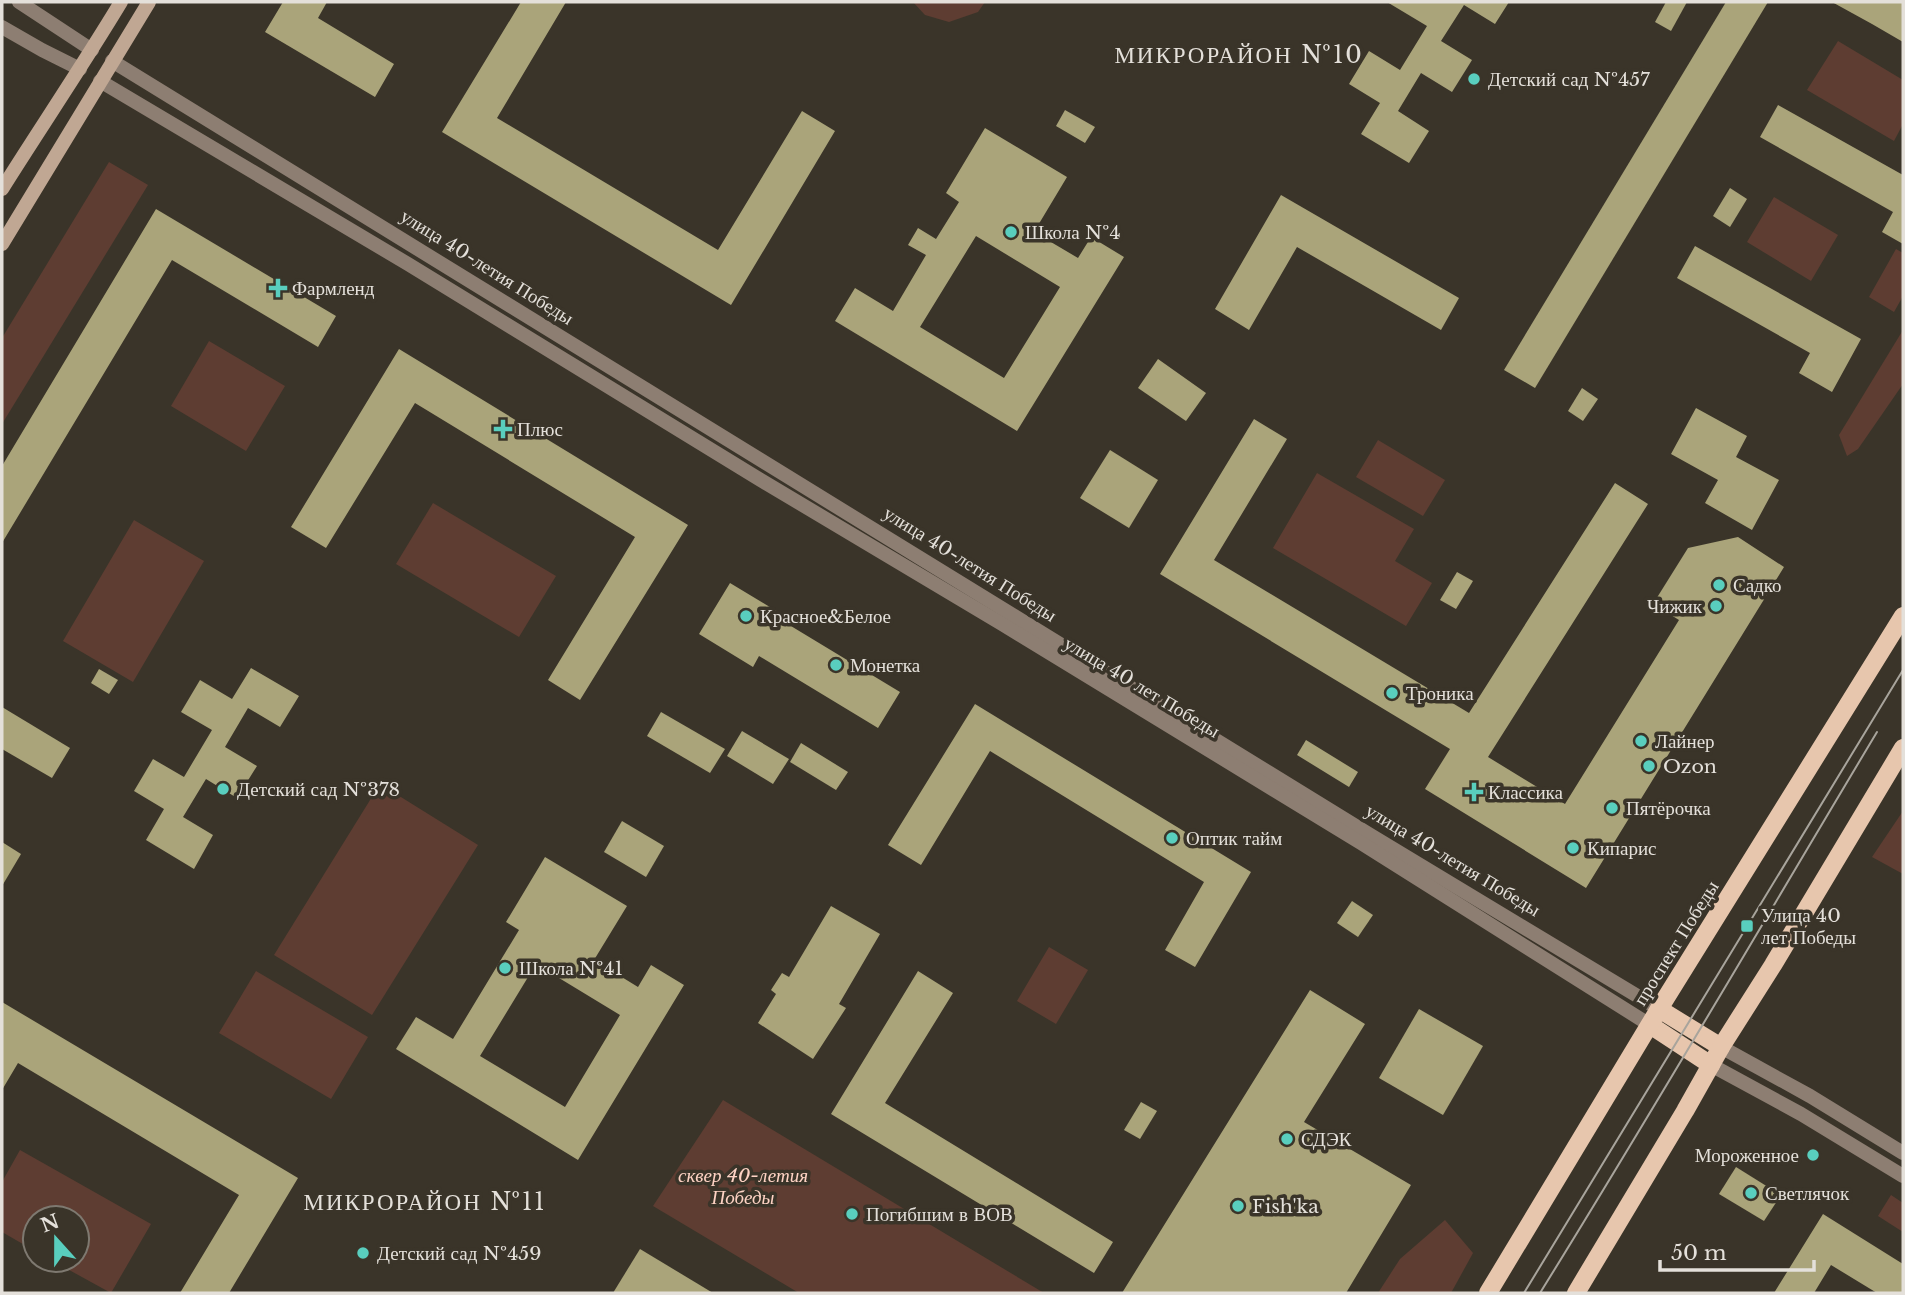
<svg xmlns="http://www.w3.org/2000/svg" width="1905" height="1295" font-family="'Libre Baskerville',serif">
	<style>
		.green { fill: #5e3d32 }
		.building { fill: #aaa47a; fill-rule: evenodd }
		.lines { fill: none; stroke-linecap: round; stroke-linejoin: round }
		.tertiary { stroke: #8d7e72; stroke-width: 14 }
		.secondary { stroke: #c0a793; stroke-width: 14 }
		.primary { stroke: #e7c6ad; stroke-width: 18 }
		.tram { stroke: #a8a49c; stroke-width: 2 }
		.poi-dot { fill: #59cebe; stroke: #3a3429; stroke-width: 2.5 }
		.labels { text-anchor: middle; dominant-baseline: central; stroke-width: 7; stroke-linejoin: round; paint-order: stroke }
		.poi-label { font-size: 19px; fill: #e4e0da; stroke: #3a3429; text-anchor: start }
		.street-label { font-size: 19px; fill: #e4e0da; stroke: #3a3429 }
		.park-label { font-size: 19px; font-style: italic; fill: #fed3c4; stroke: #3a3429 }
		.quarter-label { font-size: 23px; letter-spacing: 2px; fill: #e4e0da; stroke: #3a3429 }
	</style>
	<rect width="100%" height="100%" fill="#3a3429"/>
	<g class="green">
		<polygon points="913,2 985,2 978,12 949,22 925,15"/>
		<polygon points="1838,41 1903,80 1903,124 1894,141 1807,90"/>
		<polygon points="109,162 148,185 2,424 2,338"/>
		<polygon points="1774,197 1838,235 1811,281 1747,242"/>
		<polygon points="1896,249 1903,253 1903,296 1894,312 1869,297"/>
		<polygon points="1903,330 1903,384 1858,449 1847,456 1839,435"/>
		<polygon points="209,341 285,386 246,451 171,406"/>
		<polygon points="1378,440 1445,480 1423,516 1356,477"/>
		<polygon points="1317,473 1414,529 1395,561 1432,583 1406,626 1273,548"/>
		<polygon points="433,503 556,576 519,637 396,564"/>
		<polygon points="134,520 204,561 133,682 63,641"/>
		<polygon points="380,784 478,845 372,1015 274,955"/>
		<polygon points="1903,811 1903,874 1872,857"/>
		<polygon points="1049,947 1088,970 1056,1024 1017,1001"/>
		<polygon points="256,971 368,1037 331,1099 219,1033"/>
		<polygon points="723,1100 1044,1293 799,1293 653,1206"/>
		<polygon points="20,1150 151,1224 111,1293 51,1260 77,1260 77,1218 35,1218 35,1251 2,1232 2,1182"/>
		<polygon points="1891,1195 1903,1203 1903,1232 1878,1216"/>
		<polygon points="1445,1220 1473,1253 1451,1293 1378,1293 1400,1259"/>
	</g>
	<g class="building">
		<polygon points="283,2 327,2 318,18 394,64 375,97 265,32"/>
		<polygon points="521,2 566,2 497,118 718,250 802,111 835,131 731,305 442,132"/>
		<polygon points="1387,2 1509,2 1495,24 1464,5 1441,41 1472,60 1452,92 1421,73 1398,111 1429,131 1409,163 1361,134 1380,103 1349,84 1369,51 1400,70 1427,26"/>
		<polygon points="1666,2 1687,2 1671,31 1655,22"/>
		<polygon points="1726,2 1768,2 1535,388 1504,370"/>
		<polygon points="1832,2 1903,2 1903,42 1872,24"/>
		<polygon points="1778,105 1903,175 1903,244 1882,232 1893,212 1760,137"/>
		<polygon points="1065,110 1095,127 1085,143 1056,126"/>
		<path d="M985 128 1067 177 1034 232 1078 258 1091 237 1124 257 1017 431 835 321 855 288 893 311 926 255 908 245 918 228 936 239 959 202 946 193ZM976 236 1060 287 1004 378 920 327Z"/>
		<polygon points="1730,188 1747,199 1730,227 1713,216"/>
		<polygon points="1281,195 1459,298 1441,330 1297,247 1249,330 1215,309"/>
		<polygon points="156,209 336,316 318,347 172,260 2,543 2,466"/>
		<polygon points="1695,246 1861,339 1832,392 1799,373 1810,353 1677,278"/>
		<polygon points="399,349 688,525 580,700 548,680 635,537 415,403 326,548 291,527"/>
		<polygon points="1158,359 1206,393 1186,421 1138,388"/>
		<polygon points="1582,388 1598,399 1583,421 1568,411"/>
		<polygon points="1696,408 1747,436 1736,457 1779,480 1752,530 1705,503 1718,480 1671,454"/>
		<polygon points="1254,419 1287,439 1214,560 1469,713 1615,483 1648,504 1488,757 1565,804 1679,620 1653,604 1688,548 1738,537 1784,567 1586,888 1425,789 1450,749 1160,574"/>
		<polygon points="1110,450 1158,480 1129,528 1080,498"/>
		<polygon points="1457,572 1473,581 1456,609 1440,600"/>
		<polygon points="730,583 783,615 781,620 900,692 878,728 759,656 753,667 699,634"/>
		<polygon points="251,668 299,696 280,727 248,708 225,747 257,766 237,798 206,779 183,817 213,835 194,869 146,840 164,809 134,791 153,759 184,777 212,730 181,712 200,680 232,699"/>
		<polygon points="99,669 118,680 109,694 91,683"/>
		<polygon points="975,704 1251,872 1195,967 1165,950 1204,882 990,751 921,865 888,845"/>
		<polygon points="2,707 70,748 52,778 2,749"/>
		<polygon points="661,712 725,749 710,773 647,736"/>
		<polygon points="742,731 789,759 773,784 727,756"/>
		<polygon points="1306,740 1358,772 1349,787 1297,755"/>
		<polygon points="801,743 848,772 836,790 790,762"/>
		<polygon points="622,821 664,846 646,877 604,852"/>
		<polygon points="2,842 21,854 2,886"/>
		<path d="M545 857 627 906 594 960 638 987 651 965 684 985 578 1160 396 1049 416 1017 453 1039 519 930 506 922ZM536 964 620 1015 565 1107 480 1056Z"/>
		<polygon points="1352,901 1373,915 1358,937 1337,923"/>
		<polygon points="831,906 880,934 839,1004 846,1008 813,1059 758,1023 776,994 771,990 782,973 789,977"/>
		<polygon points="918,971 953,993 885,1103 1113,1242 1094,1273 831,1114"/>
		<polygon points="1310,990 1365,1024 1304,1122 1411,1185 1346,1293 1122,1293"/>
		<polygon points="2,1002 298,1178 229,1293 180,1293 239,1195 18,1063 2,1090"/>
		<polygon points="1419,1009 1483,1046 1443,1115 1379,1078"/>
		<polygon points="1141,1102 1157,1111 1140,1139 1124,1130"/>
		<polygon points="1736,1167 1781,1195 1764,1221 1719,1194"/>
		<polygon points="1823,1214 1903,1264 1903,1293 1877,1293 1831,1265 1814,1293 1774,1293"/>
		<polygon points="640,1249 713,1293 613,1293"/>
	</g>
	<g class="lines">
		<g class="tertiary">
			<polyline points="19,2 92,50"/>
			<polyline points="2,27 42,50 80,69"/>
			<polyline points="112,61 1372,836 1659,1009"/>
			<polyline points="100,81 408,264 759,479 1002,624 1361,843 1650,1025"/>
			<polyline points="1721,1047 1810,1096 1903,1153"/>
			<polyline points="1711,1065 1801,1114 1903,1176"/>
		</g>
		<g class="secondary">
			<path d="M2 189C41 127 83 65 121 2"/>
			<polyline points="2,244 149,2"/>
		</g>
		<g class="primary">
			<polyline points="1659,1009 1721,1047"/>
			<polyline points="1650,1025 1711,1065"/>
			<polyline points="1488,1293 1659,1009 1903,616"/>
			<polyline points="1576,1293 1685,1111 1721,1047 1773,965 1903,748"/>
		</g>
		<g class="tram">
			<polyline points="1524,1293 1903,670"/>
			<path d="M1540 1293C1655 1108 1765 919 1877 732"/>
		</g>
	</g>
	<g class="poi-dot">
		<circle cx="1474" cy="79" r="7"/>
		<circle cx="1011" cy="232" r="7"/>
		<path d="M274.5 277.5h7v7h7v7h-7v7h-7v-7h-7v-7h7z"/>
		<path d="M499.5 418.5h7v7h7v7h-7v7h-7v-7h-7v-7h7z"/>
		<circle cx="1719" cy="585" r="7"/>
		<circle cx="1716" cy="606" r="7"/>
		<circle cx="746" cy="616" r="7"/>
		<circle cx="836" cy="665" r="7"/>
		<circle cx="1392" cy="693" r="7"/>
		<circle cx="1641" cy="741" r="7"/>
		<circle cx="1649" cy="766" r="7"/>
		<circle cx="223" cy="789" r="7"/>
		<path d="M1470.5 781.5h7v7h7v7h-7v7h-7v-7h-7v-7h7z"/>
		<circle cx="1612" cy="808" r="7"/>
		<circle cx="1172" cy="838" r="7"/>
		<circle cx="1573" cy="848" r="7"/>
		<rect x="1740" y="919" width="14" height="14" rx="3.5"/>
		<circle cx="505" cy="968" r="7"/>
		<circle cx="1287" cy="1139" r="7"/>
		<circle cx="1813" cy="1155" r="7"/>
		<circle cx="1751" cy="1193" r="7"/>
		<circle cx="1238" cy="1206" r="7"/>
		<circle cx="852" cy="1214" r="7"/>
		<circle cx="363" cy="1253" r="7"/>
	</g>
	<g class="labels">
		<g class="poi-label">
			<text x="1488" y="79">Детский сад №457</text>
			<text x="1025" y="232">Школа №4</text>
			<text x="292" y="288">Фармленд</text>
			<text x="517" y="429">Плюс</text>
			<text x="1733" y="585">Садко</text>
			<text x="1702" y="606" text-anchor="end">Чижик</text>
			<text x="760" y="616">Красное&amp;Белое</text>
			<text x="850" y="665">Монетка</text>
			<text x="1406" y="693">Троника</text>
			<text x="1655" y="741">Лайнер</text>
			<text x="1663" y="766">Ozon</text>
			<text x="237" y="789">Детский сад №378</text>
			<text x="1488" y="792">Классика</text>
			<text x="1626" y="808">Пятёрочка</text>
			<text x="1186" y="838">Оптик тайм</text>
			<text x="1587" y="848">Кипарис</text>
			<text x="1761" y="915">Улица 40<tspan x="1761" dy="22">лет Победы</tspan></text>
			<text x="519" y="968">Школа №41</text>
			<text x="1301" y="1139">СДЭК</text>
			<text x="1799" y="1155" text-anchor="end">Мороженное</text>
			<text x="1765" y="1193">Светлячок</text>
			<text x="1252" y="1206">Fish'ka</text>
			<text x="866" y="1214">Погибшим в ВОВ</text>
			<text x="377" y="1253">Детский сад №459</text>
		</g>
		<g class="street-label">
			<text transform="translate(487 267) rotate(32)">улица 40-летия Победы</text>
			<text transform="translate(970 564) rotate(32)">улица 40-летия Победы</text>
			<text transform="translate(1142 687) rotate(31)">улица 40 лет Победы</text>
			<text transform="translate(1453 860) rotate(31)">улица 40-летия Победы</text>
			<text transform="translate(1676 943) rotate(-58)">проспект Победы</text>
		</g>
		<g class="park-label">
			<text x="743" y="1175">сквер 40-летия<tspan x="743" dy="22">Победы</tspan></text>
		</g>
		<g class="quarter-label">
			<text x="1239" y="55">МИКРОРАЙОН №10</text>
			<text x="425" y="1202">МИКРОРАЙОН №11</text>
		</g>
	</g>
	<rect width="1905" height="1295" fill="none" stroke="#e4e0da" stroke-width="7"/>
	<g transform="translate(56 1239) rotate(339)"><circle r="33" fill="#3a3429" stroke="#7e7970" stroke-width="2"/>
	<path d="M0-5L12 26L0 18L-12 26Z" fill="#59cebe"/>
	<text y="-10" font-size="19" font-weight="bold" text-anchor="middle" fill="#e4e0da">N</text>
	</g>
	<path d="M1660 1260v10h154v-10" fill="none" stroke="#e4e0da" stroke-width="3.5"/>
	<text x="1671" y="1260" font-size="21" fill="#e4e0da" stroke="#3a3429" stroke-width="5" paint-order="stroke">50 m</text>
</svg>
